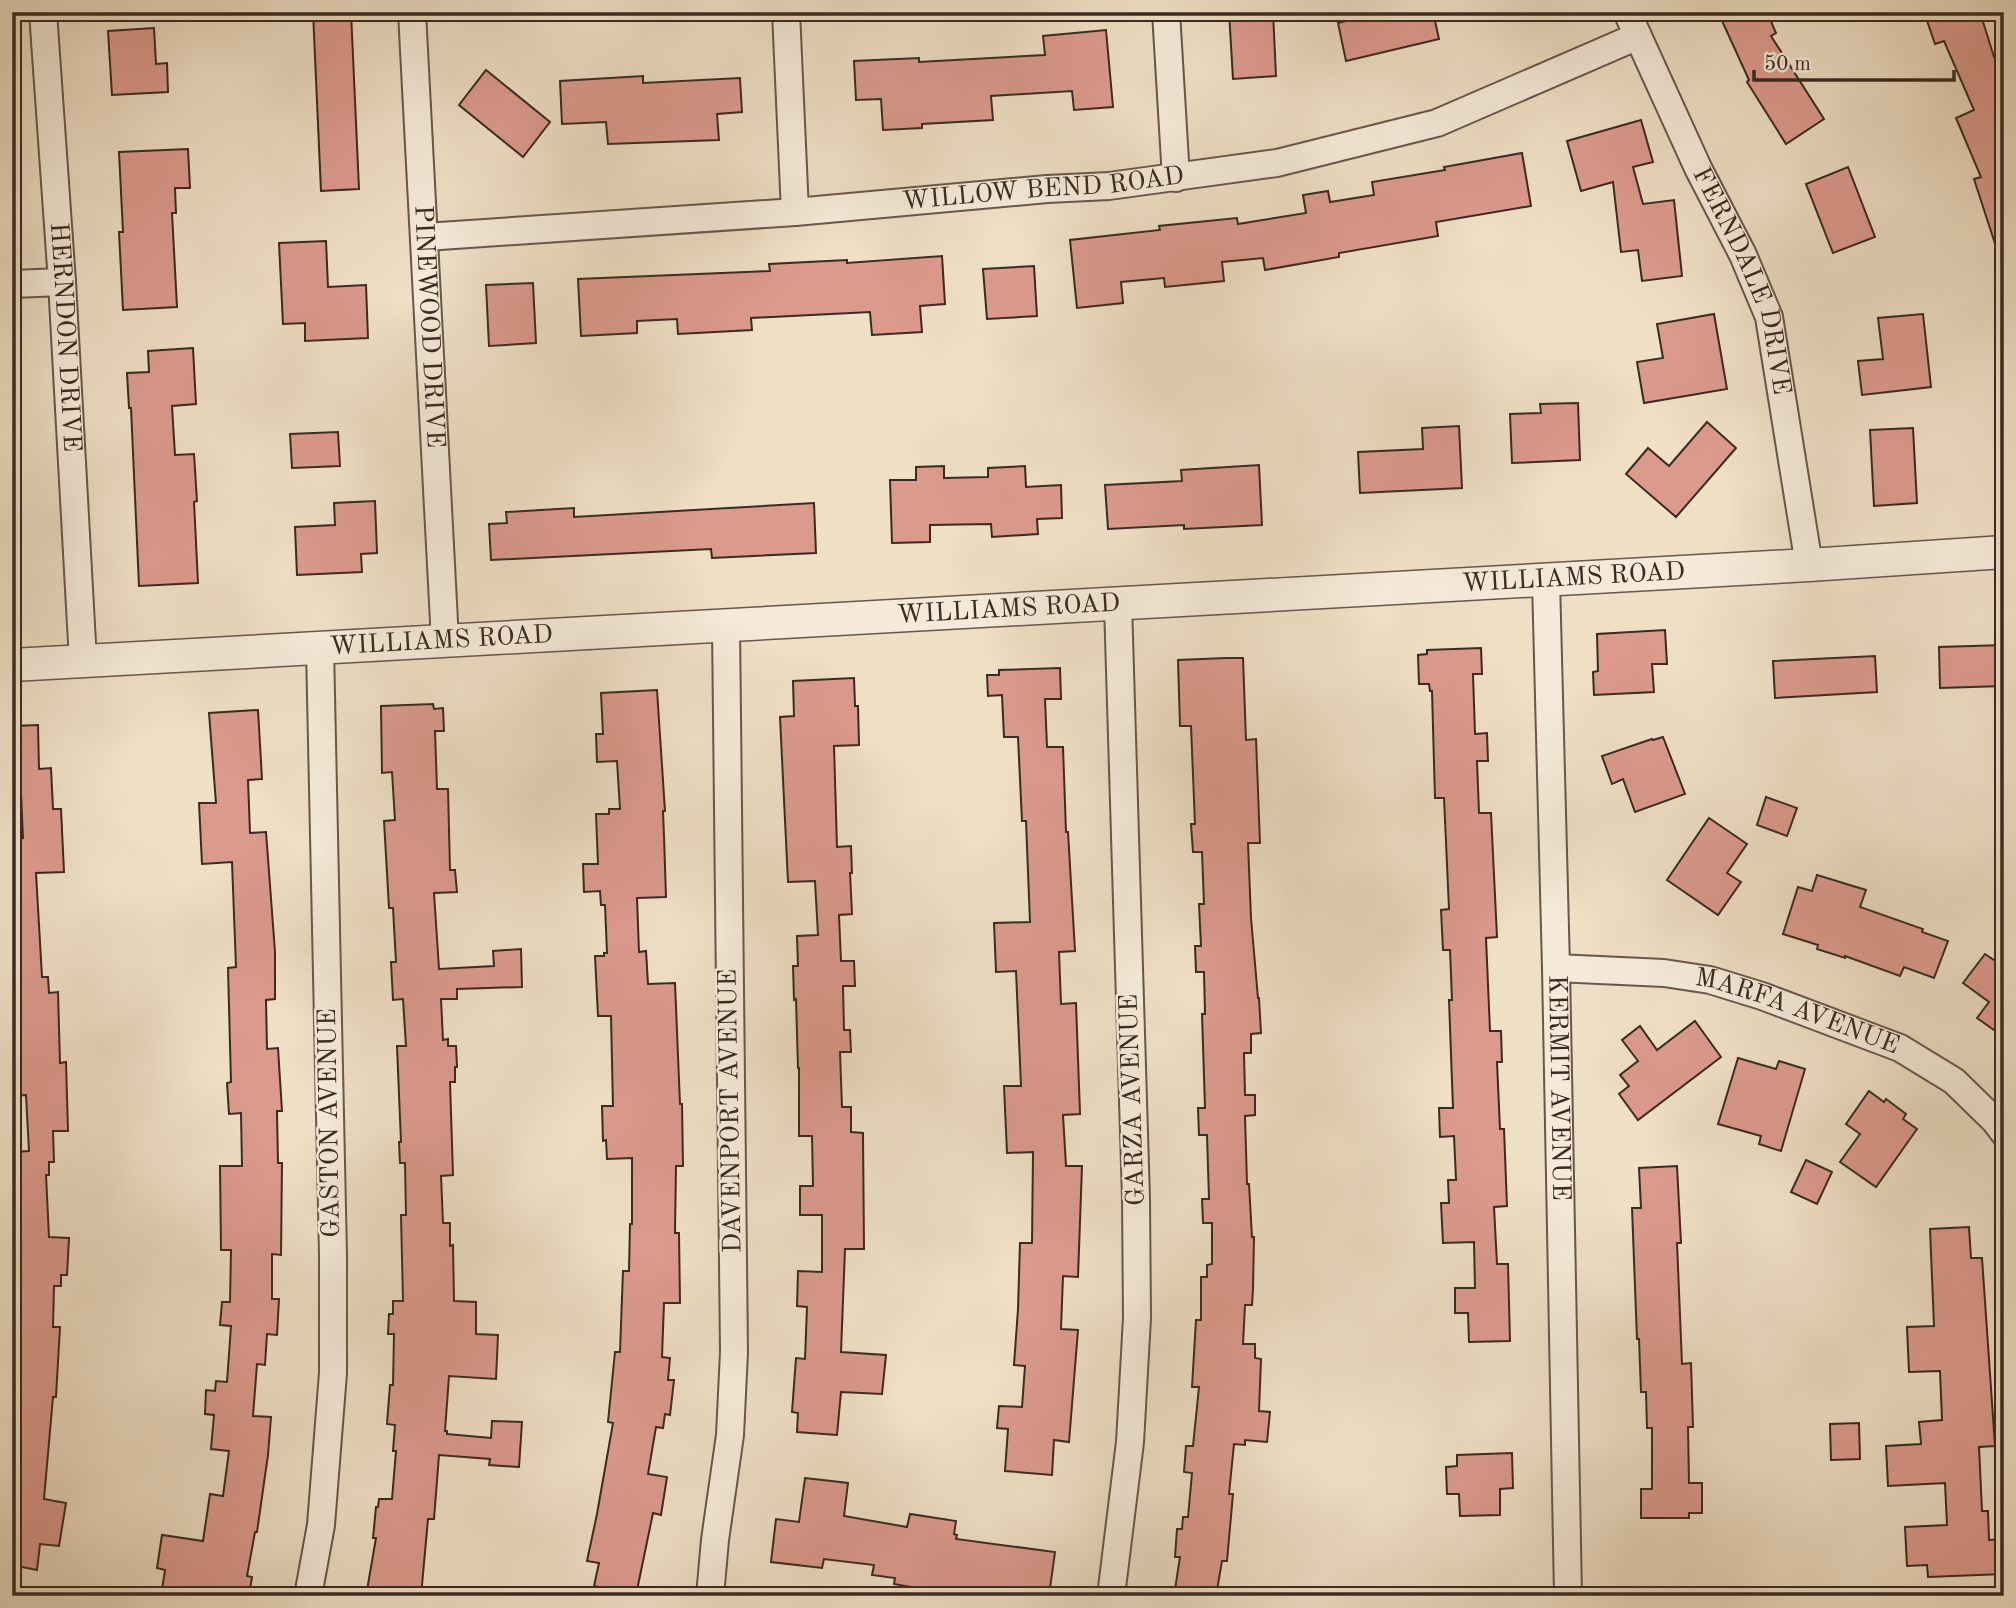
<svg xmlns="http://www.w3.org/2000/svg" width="2016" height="1608" font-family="'Old Standard TT',serif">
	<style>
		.building { fill: #dc9a8d; stroke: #3b2a22; stroke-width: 2 }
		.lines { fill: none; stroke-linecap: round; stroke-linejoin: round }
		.minor-casing { stroke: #68574b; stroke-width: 30 }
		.tertiary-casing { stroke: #68574b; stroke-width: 35 }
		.minor { stroke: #f5ead9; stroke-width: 26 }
		.tertiary { stroke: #f5ead9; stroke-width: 32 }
		.labels { text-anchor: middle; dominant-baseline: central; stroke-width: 5; stroke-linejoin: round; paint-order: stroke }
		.street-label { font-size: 26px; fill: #3b2a22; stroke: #f5ead9 }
	</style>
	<rect width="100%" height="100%" fill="#efdfc5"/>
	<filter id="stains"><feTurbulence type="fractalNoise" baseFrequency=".00286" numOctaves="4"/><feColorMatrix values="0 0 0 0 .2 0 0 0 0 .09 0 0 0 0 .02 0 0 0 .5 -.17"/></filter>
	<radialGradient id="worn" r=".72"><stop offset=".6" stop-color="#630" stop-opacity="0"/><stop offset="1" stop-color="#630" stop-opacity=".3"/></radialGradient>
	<g class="building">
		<polygon points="313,12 351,12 359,189 321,191"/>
		<polygon points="1229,12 1273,12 1276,76 1233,79"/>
		<polygon points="1362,12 1433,12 1439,39 1346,61 1338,23 1363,17"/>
		<polygon points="1718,12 1767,12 1776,33 1771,36 1824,119 1786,144 1747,82 1749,80"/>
		<polygon points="1924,12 1980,12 1994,57 2004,53 2004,255 1999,256 1974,179 1981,177 1956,118 1974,110 1944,41 1935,44"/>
		<polygon points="154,28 156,64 167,63 168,92 112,95 108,31"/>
		<polygon points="1106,30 1113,107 1074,110 1072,91 991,96 993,120 922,124 922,128 883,130 881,99 856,100 854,61 919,58 919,62 1045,55 1043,36"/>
		<polygon points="486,70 550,122 523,157 459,105"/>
		<polygon points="643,76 643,83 740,78 742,112 717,114 719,140 608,144 606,122 562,124 560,81"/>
		<polygon points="1641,120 1653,162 1633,167 1643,204 1674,200 1682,276 1642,281 1638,250 1621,252 1613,182 1581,191 1567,141"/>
		<polygon points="188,149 190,188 175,188 176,213 172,213 177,307 123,310 119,232 123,232 119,152"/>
		<polygon points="1522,153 1531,206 1436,222 1438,236 1339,253 1339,257 1265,270 1263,258 1222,262 1224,281 1165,287 1164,278 1121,282 1123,303 1077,308 1070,240 1160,230 1159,226 1237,218 1238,224 1306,213 1303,195 1328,191 1330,202 1374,195 1372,182 1445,170 1444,167"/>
		<polygon points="1848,167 1875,237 1833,253 1806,184"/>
		<polygon points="326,241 328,287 366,285 368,338 305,341 305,323 283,324 279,243"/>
		<polygon points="942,256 945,304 920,306 922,332 872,335 870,312 751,318 752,330 678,334 677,319 637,321 637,333 581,336 578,279 770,271 769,264 847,260 847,263"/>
		<polygon points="1034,266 1037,316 987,319 983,269"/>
		<polygon points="533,283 536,343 489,346 486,285"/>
		<polygon points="1714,314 1727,389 1644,403 1637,362 1663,358 1657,324"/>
		<polygon points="1923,314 1931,387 1862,395 1858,361 1883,359 1878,318"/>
		<polygon points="193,348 196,404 172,406 175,455 194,454 197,501 194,502 198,583 139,586 131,408 129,408 127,373 149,372 148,351"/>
		<polygon points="1578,403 1580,460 1512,463 1510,414 1541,413 1540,404"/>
		<polygon points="1707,422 1736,448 1676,517 1626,474 1648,448 1669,466"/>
		<polygon points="1459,426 1462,488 1360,493 1358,452 1423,449 1422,428"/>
		<polygon points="1913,428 1917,503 1874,506 1870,430"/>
		<polygon points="338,432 340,466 292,468 290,434"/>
		<polygon points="1259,465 1262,525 1184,529 1184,525 1108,529 1105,485 1182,481 1181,470"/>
		<polygon points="944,466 944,478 988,477 988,468 1025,466 1026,487 1061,485 1062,518 1037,519 1038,534 992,537 991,524 930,525 930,542 892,543 890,480 916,480 916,467"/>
		<polygon points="375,501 377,553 361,554 362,572 297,575 295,527 335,525 334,503"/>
		<polygon points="814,503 816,553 712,558 711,549 491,560 489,524 507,523 506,512 574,508 574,517"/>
		<polygon points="1665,630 1667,664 1652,664 1654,692 1594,695 1593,672 1598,671 1597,634"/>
		<polygon points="2004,645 2004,686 1940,688 1939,647"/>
		<polygon points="1481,648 1482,674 1473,674 1475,734 1487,733 1488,761 1477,761 1479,813 1491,813 1497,937 1486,938 1490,1031 1501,1031 1502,1062 1497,1062 1500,1129 1504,1129 1507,1206 1494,1207 1497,1264 1508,1264 1510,1341 1469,1342 1468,1313 1455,1313 1455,1288 1475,1288 1474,1242 1443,1243 1441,1203 1449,1203 1448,1180 1456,1180 1454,1136 1440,1137 1439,1108 1453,1108 1449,1000 1452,1000 1450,950 1443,950 1441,910 1449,909 1444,798 1435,798 1432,691 1430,691 1429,684 1419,684 1418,655 1427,654 1427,650"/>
		<polygon points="1875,656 1877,692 1775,698 1773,661"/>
		<polygon points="1226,658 1243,658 1246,740 1256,739 1260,843 1248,843 1251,918 1258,998 1259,998 1261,1033 1251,1034 1251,1053 1244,1053 1245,1095 1255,1095 1255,1115 1245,1116 1247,1184 1249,1184 1252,1237 1254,1237 1253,1289 1252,1305 1245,1305 1243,1344 1255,1344 1255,1358 1261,1359 1259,1411 1270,1412 1267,1442 1245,1440 1245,1445 1234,1444 1229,1494 1233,1494 1227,1561 1222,1561 1216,1596 1174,1596 1180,1557 1175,1557 1177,1529 1182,1529 1183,1517 1188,1517 1192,1473 1184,1472 1186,1446 1193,1446 1199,1387 1192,1387 1196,1320 1201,1320 1201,1277 1207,1277 1207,1265 1212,1264 1212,1223 1203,1223 1202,1199 1209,1199 1207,1135 1199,1135 1198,1108 1205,1108 1202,1014 1205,1014 1204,972 1196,972 1195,946 1201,946 1199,904 1204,904 1202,852 1193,852 1191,824 1195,824 1191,726 1180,726 1178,660"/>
		<polygon points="1060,668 1061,699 1045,699 1047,747 1063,747 1066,832 1068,832 1075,951 1059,952 1061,1004 1076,1003 1080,1114 1063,1115 1066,1166 1082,1166 1078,1277 1063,1276 1061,1329 1078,1330 1069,1442 1054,1440 1052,1475 1005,1471 1008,1429 997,1428 999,1406 1022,1407 1025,1366 1014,1365 1018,1309 1020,1243 1032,1243 1033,1152 1007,1153 1004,1086 1021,1086 1016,971 996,972 994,923 1030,922 1026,821 1022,821 1018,737 1004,737 1002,695 988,696 987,675 999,675 999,670"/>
		<polygon points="854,678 855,706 858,706 859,745 834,746 837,847 851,846 852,873 850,873 852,914 839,915 841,961 854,961 855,986 843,986 844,1030 850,1030 851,1052 840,1052 842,1107 851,1107 851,1132 863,1133 864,1249 845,1249 841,1352 886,1355 882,1394 841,1392 837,1435 797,1432 798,1413 792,1412 796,1358 805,1359 807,1307 797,1306 798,1271 822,1272 822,1215 800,1215 800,1186 813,1186 812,1136 799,1136 799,1068 798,1068 796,999 794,1000 793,966 798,966 797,936 818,935 815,881 788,882 780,717 794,716 793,681"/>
		<polygon points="657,690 665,811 663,811 664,836 666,897 637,898 639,952 646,951 648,984 675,983 680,1104 682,1104 683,1166 676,1166 675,1233 679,1233 680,1303 664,1303 662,1357 670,1358 668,1380 674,1380 670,1415 665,1414 663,1428 656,1427 648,1474 667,1477 661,1515 653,1513 636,1595 594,1586 599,1563 587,1561 597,1514 613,1423 608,1422 615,1352 620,1352 623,1271 629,1271 630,1224 632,1224 632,1158 607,1159 606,1140 603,1141 602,1106 613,1106 611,1016 598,1016 595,956 604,956 604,953 607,953 605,905 601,905 600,891 584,892 583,864 598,864 596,814 609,814 609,809 620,809 617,761 597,762 596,734 603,734 601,693"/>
		<polygon points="433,704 434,709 443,708 444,731 435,731 437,789 448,789 450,870 455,870 457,892 434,893 439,969 494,966 493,951 521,949 522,987 457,989 457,999 441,999 443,1040 448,1039 448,1046 456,1046 457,1067 455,1067 455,1082 450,1082 453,1175 441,1176 443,1223 450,1223 450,1246 453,1245 454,1301 476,1302 476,1334 498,1335 496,1379 449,1376 445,1431 447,1431 447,1434 491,1438 492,1421 522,1422 519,1467 489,1465 490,1459 439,1455 434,1519 428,1519 421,1596 366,1596 376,1538 373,1538 376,1507 378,1507 379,1499 392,1499 396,1451 393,1451 395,1425 387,1424 390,1385 393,1385 394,1334 388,1334 389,1314 393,1314 393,1301 403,1301 401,1215 406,1215 405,1163 400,1163 399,1142 401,1142 397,1046 406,1046 403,999 393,1000 391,962 396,962 393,908 389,908 384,821 395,820 392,772 382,773 381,706"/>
		<polygon points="258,710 262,779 248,780 250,833 266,832 275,952 275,999 266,1000 267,1049 278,1048 282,1111 277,1111 278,1163 282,1163 281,1255 272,1254 272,1299 279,1299 277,1335 267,1334 265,1365 257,1364 253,1416 271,1417 268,1455 257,1532 255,1532 247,1576 252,1577 249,1596 161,1596 165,1570 157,1568 162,1535 203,1541 210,1494 223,1496 229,1451 211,1449 214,1415 205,1414 206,1390 215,1391 216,1381 227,1382 231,1326 220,1325 222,1302 230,1302 231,1250 221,1250 220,1166 242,1166 241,1113 229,1114 227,1083 231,1082 228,968 236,967 232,862 202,864 199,803 216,803 209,713"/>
		<polygon points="38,725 39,769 51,768 53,809 61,809 64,872 36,873 42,977 48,977 49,993 58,992 60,1063 66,1062 68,1131 53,1131 54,1162 49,1162 49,1175 46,1175 49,1237 69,1238 67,1275 61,1275 61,1286 54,1286 53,1327 60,1327 56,1397 53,1397 44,1499 66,1503 59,1546 40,1544 37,1570 12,1565 12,1264 14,1264 15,1219 12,1219 12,1152 29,1151 26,1095 12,1096 12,1063 19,1063 17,1013 12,1013 12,844 14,843 14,839 23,838 21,794 12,794 12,726"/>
		<polygon points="1663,737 1685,794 1635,812 1623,779 1612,784 1602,756 1652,739 1653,740"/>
		<polygon points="1766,797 1797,808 1787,836 1757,825"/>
		<polygon points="1709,818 1747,844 1727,873 1741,882 1718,915 1667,880"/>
		<polygon points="1817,875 1866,890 1860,907 1923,929 1922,932 1948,941 1934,978 1904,967 1900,976 1845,956 1845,958 1817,949 1818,945 1783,934 1798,887 1812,891"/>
		<polygon points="1985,954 2004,967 2004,1037 1977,1018 1989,1002 1963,983"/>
		<polygon points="1695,1021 1721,1057 1638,1120 1619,1094 1629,1086 1620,1075 1638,1061 1622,1040 1640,1026 1657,1050"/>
		<polygon points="1738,1058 1776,1069 1779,1061 1805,1069 1781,1151 1759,1144 1761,1136 1718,1124"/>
		<polygon points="1869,1091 1884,1102 1886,1099 1906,1114 1903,1119 1917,1129 1876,1187 1840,1162 1860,1134 1846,1124"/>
		<polygon points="1806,1160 1832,1172 1817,1204 1791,1192"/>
		<polygon points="1677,1166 1681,1243 1677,1243 1682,1364 1691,1363 1693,1427 1688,1427 1689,1483 1702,1483 1702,1513 1689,1513 1689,1518 1641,1518 1641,1489 1652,1489 1652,1428 1647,1428 1646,1392 1641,1392 1639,1339 1637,1339 1632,1208 1641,1208 1639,1168"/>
		<polygon points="1969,1227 1971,1258 1982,1258 1995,1446 1979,1447 1982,1511 1988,1511 1989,1540 2001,1539 2003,1574 1928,1577 1927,1565 1907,1566 1905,1527 1947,1525 1945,1483 1888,1486 1886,1446 1921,1444 1919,1422 1942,1420 1940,1371 1909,1372 1907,1327 1934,1326 1930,1229"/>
		<polygon points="1859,1423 1860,1459 1831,1460 1830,1424"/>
		<polygon points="1512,1453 1513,1488 1500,1489 1500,1515 1460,1516 1459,1494 1447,1494 1446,1467 1457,1466 1457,1455"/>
		<polygon points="805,1478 848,1483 844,1516 907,1527 910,1514 956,1521 954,1534 957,1535 956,1539 1055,1552 1049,1596 1001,1590 1000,1596 962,1596 894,1584 895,1578 872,1575 874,1565 824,1559 822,1568 771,1562 776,1519 799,1522"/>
	</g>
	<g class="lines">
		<g class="minor-casing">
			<g id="minor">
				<path id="s1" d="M43 12 62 282 83 661"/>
				<path id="s2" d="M412 12 445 641"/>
				<polyline points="786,12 795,212"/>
				<polyline points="1166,12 1176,178"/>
				<path id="s3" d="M1627 12 1698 168 1743 255 1769 317 1809 565"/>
				<path id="s4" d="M425 237 795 212 1047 189 1109 186 1277 163 1437 123 1638 36"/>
				<polyline points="12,284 62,282"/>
				<path id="s5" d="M1546 580 1556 968 1568 1596"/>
				<path id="s6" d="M1556 968 1664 973 1710 980 1762 996 1900 1048 1954 1081 1995 1121 2004 1133"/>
				<polyline points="308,1596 321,1525 333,1373 333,1255 320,648"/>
				<polyline points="710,1596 715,1540 730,1435 734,1352 726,626"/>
				<polyline points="1111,1596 1130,1442 1137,1318 1136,1199 1118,604"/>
			</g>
		</g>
		<g class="tertiary-casing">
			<g id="tertiary">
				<path id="s7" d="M12 665 1809 565 2004 552"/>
			</g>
		</g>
		<use href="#minor" class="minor"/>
		<use href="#tertiary" class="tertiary"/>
	</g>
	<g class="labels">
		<g class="street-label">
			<text stroke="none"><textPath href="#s4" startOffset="620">WILLOW BEND ROAD</textPath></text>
			<text stroke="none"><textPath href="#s3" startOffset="294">FERNDALE DRIVE</textPath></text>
			<text stroke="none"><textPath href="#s2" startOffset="315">PINEWOOD DRIVE</textPath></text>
			<text stroke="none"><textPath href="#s1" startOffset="326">HERNDON DRIVE</textPath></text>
			<text stroke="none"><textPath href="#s7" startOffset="1564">WILLIAMS ROAD</textPath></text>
			<text stroke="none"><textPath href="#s7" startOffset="998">WILLIAMS ROAD</textPath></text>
			<text stroke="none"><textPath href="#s7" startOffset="430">WILLIAMS ROAD</textPath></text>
			<text stroke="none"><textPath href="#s6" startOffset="247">MARFA AVENUE</textPath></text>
			<text stroke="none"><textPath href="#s5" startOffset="508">KERMIT AVENUE</textPath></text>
			<text transform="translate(1133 1100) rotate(-92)">GARZA AVENUE</text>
			<text transform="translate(731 1111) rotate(-91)">DAVENPORT AVENUE</text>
			<text transform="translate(330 1123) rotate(-91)">GASTON AVENUE</text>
		</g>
	</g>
	<rect width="2016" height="1608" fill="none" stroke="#efdfc5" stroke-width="42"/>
	<rect x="14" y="14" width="1988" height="1580" fill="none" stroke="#3b2a22" stroke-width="3.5"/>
	<rect x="21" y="21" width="1974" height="1566" fill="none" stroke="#3b2a22" stroke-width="2"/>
	<path d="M1754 70v10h200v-10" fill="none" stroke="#3b2a22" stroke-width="3.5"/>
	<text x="1764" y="70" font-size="21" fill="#3b2a22" stroke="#f5ead9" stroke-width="5" paint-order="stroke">50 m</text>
	<rect width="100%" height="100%" filter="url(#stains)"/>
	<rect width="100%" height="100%" fill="url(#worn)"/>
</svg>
